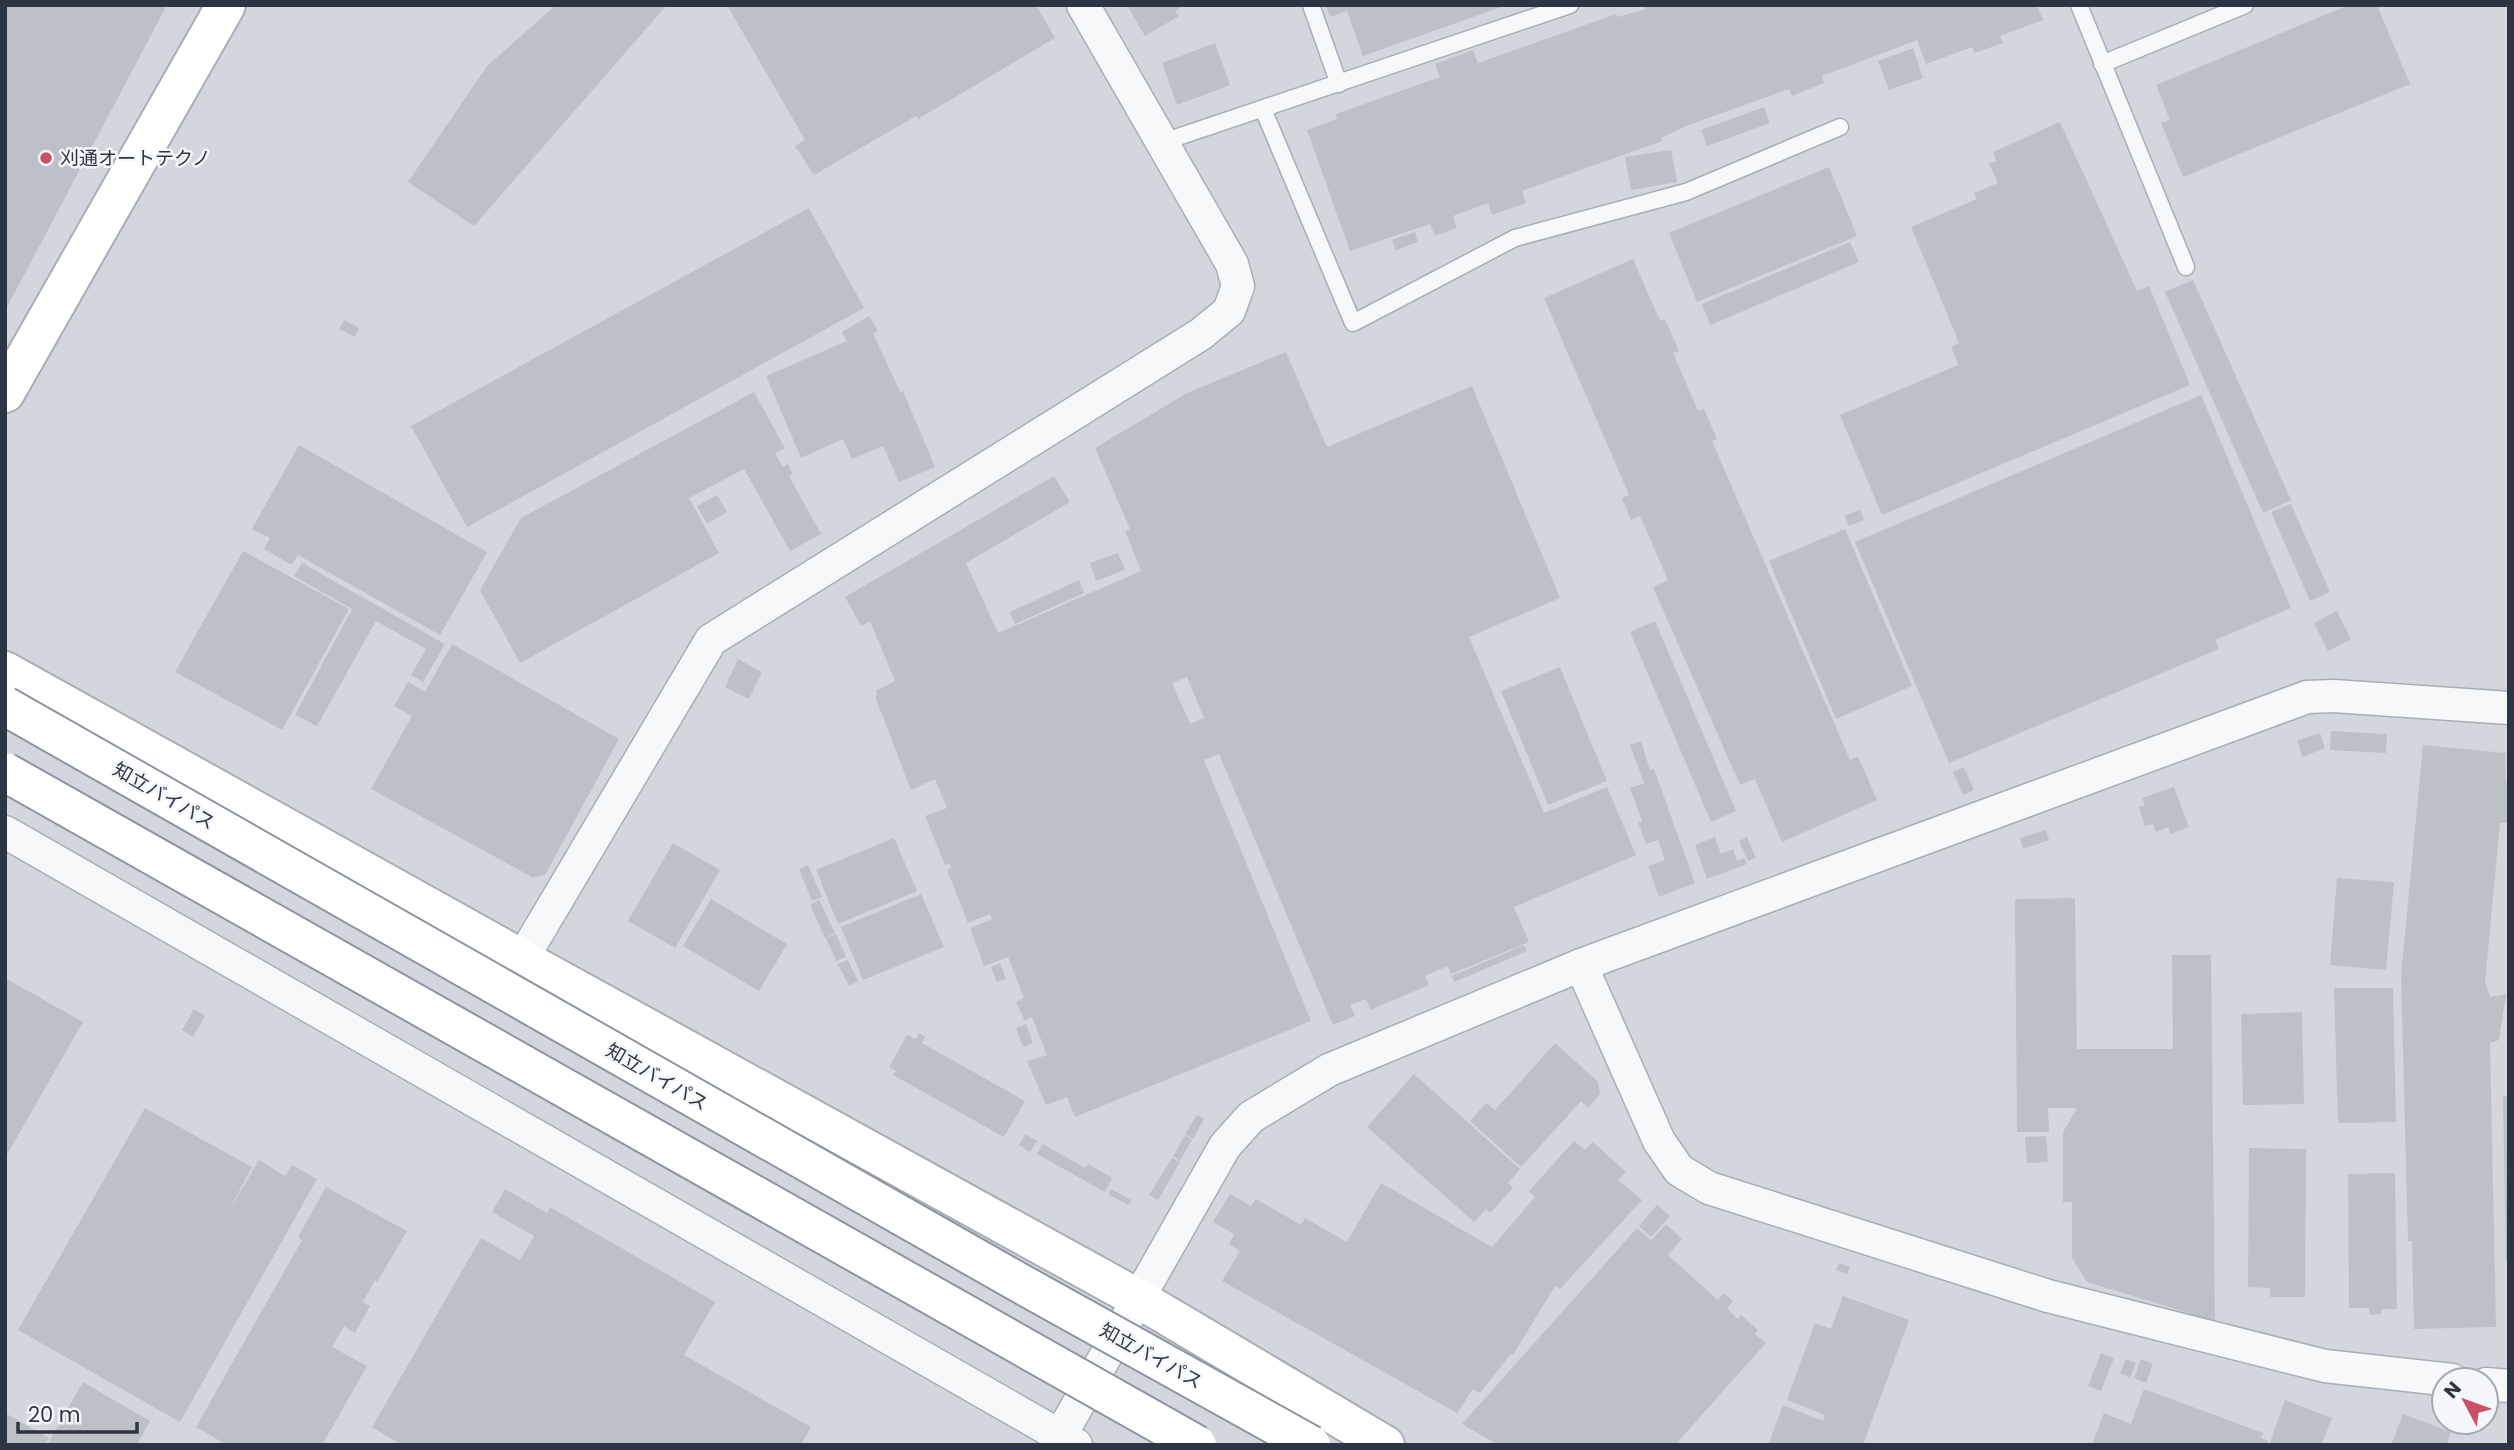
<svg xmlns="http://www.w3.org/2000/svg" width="2514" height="1450" font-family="Poppins,'Noto Sans JP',sans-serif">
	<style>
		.built { fill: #d3d6dd; fill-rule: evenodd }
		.building { fill: #bcc1c8; fill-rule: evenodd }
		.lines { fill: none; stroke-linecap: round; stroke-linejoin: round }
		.lane-casing { stroke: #a9aeb5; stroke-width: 19 }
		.street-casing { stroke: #a9aeb5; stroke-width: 35 }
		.secondary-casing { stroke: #a9aeb5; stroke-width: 42 }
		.lane { stroke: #f7f8fa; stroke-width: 16 }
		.street { stroke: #f7f8fa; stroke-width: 32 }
		.secondary { stroke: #fff; stroke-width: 38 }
		.highway-bridge-casing { stroke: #8c95a1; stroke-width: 42; stroke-linecap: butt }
		.highway-bridge { stroke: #fff; stroke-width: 38 }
		.poi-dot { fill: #c95165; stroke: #f4f6f9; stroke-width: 2.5 }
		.labels { text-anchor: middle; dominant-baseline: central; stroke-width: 5; stroke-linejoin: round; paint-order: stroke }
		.poi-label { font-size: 19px; fill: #2c3543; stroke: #f4f6f9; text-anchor: start }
		.street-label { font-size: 19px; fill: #2c3543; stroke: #f4f6f9 }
	</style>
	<rect width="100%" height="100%" fill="#e4e7eb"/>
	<path class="built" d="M5 5H2509V1445H5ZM2444 1380H2486V1422H2444Z"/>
	<g class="building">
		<polygon points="5,5 167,5 5,311"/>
		<polygon points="556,5 667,5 474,226 408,182 487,66"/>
		<polygon points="727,5 1036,5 1055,38 918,119 916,116 814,175 795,146 805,140"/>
		<polygon points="1127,5 1185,5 1175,11 1179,16 1145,36"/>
		<polygon points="1326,5 1504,5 1504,6 1363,56 1347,11 1330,17"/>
		<polygon points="1644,5 2037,5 2043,20 2000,36 2003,43 1975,53 1972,47 1926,64 1917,40 1822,76 1824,83 1792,96 1789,89 1686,126 1661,138 1662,141 1522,191 1526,203 1492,215 1488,203 1453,216 1457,228 1435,236 1430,224 1350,251 1307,130 1337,119 1336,114 1440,77 1435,64 1473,50 1478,63 1616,14 1617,17 1643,10 1646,9"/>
		<polygon points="2349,5 2377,5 2410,84 2183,177 2161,123 2170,120 2156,85"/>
		<polygon points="1215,43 1230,85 1177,105 1162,63"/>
		<polygon points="1913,48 1923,78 1889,90 1878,61"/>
		<polygon points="1764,107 1770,123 1707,146 1701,130"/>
		<polygon points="2060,122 2137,291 2149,286 2190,385 1882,515 1840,415 1958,365 1951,347 1959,343 1911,227 1977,199 1974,193 1998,183 1989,164 1996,161 1993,152"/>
		<polygon points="1671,150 1677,182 1631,190 1625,157"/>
		<polygon points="1829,167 1857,236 1697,302 1669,233"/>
		<polygon points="809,208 864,308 467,527 411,426"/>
		<polygon points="1415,232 1418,242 1396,250 1392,240"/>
		<polygon points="1850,242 1859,262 1710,325 1702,304"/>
		<polygon points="1633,259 1660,321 1665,319 1679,351 1673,353 1698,411 1704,409 1717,439 1712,441 1850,760 1858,756 1877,800 1782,842 1755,779 1740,785 1653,587 1668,580 1640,516 1631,520 1622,498 1629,495 1544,298"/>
		<polygon points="2193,280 2291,500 2263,513 2165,292"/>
		<polygon points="869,316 878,331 873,333 900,392 903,391 935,467 899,482 883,446 852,459 843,439 801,458 766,376 847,341 842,332"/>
		<polygon points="344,320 359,328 355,337 339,329"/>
		<path d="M1286 352 1327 447 1472 386 1560 598 1469 637 1544 813 1607 787 1636 855 1514 907 1529 942 1451 974 1448 966 1425 976 1429 985 1370 1010 1366 999 1350 1005 1355 1016 1333 1025 1219 754 1204 760 1311 1021 1075 1117 1067 1097 1046 1105 1027 1061 1047 1055 1032 1017 1025 1021 1016 1002 1024 998 1008 957 984 966 970 928 992 919 990 914 968 923 947 870 951 868 949 863 945 865 925 816 947 808 935 779 911 790 876 699 877 690 895 681 870 621 861 626 845 597 1054 476 1070 502 966 563 998 633 1141 571 1125 531 1130 529 1095 448 1187 393ZM1187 677 1204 718 1190 724 1172 683Z"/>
		<polygon points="754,392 785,448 775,453 783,467 788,464 793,474 789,476 821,534 790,551 744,469 689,498 719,553 520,663 480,590 521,518"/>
		<polygon points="2201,395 2291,608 2215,640 2219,649 1949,763 1855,542"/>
		<polygon points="299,445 487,552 440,635 298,555 292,565 264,549 270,538 252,529"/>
		<polygon points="717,495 727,512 707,524 697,506"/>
		<polygon points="2291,504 2330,592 2310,601 2271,512"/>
		<polygon points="1860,510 1864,520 1849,526 1845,516"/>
		<polygon points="1845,529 1912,686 1836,719 1769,561"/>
		<polygon points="243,551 349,609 282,730 175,672"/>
		<polygon points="1118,553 1125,570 1096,581 1090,563"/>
		<polygon points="302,563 445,644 423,682 411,675 426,649 376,621 317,726 295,715 352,609 294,576"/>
		<polygon points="1079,580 1084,593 1015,624 1010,612"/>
		<polygon points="2337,611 2351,639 2328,651 2314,623"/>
		<polygon points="1655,621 1736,811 1711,822 1630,632"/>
		<polygon points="452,644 619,739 545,875 532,877 371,789 412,716 394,706 408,682 425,692"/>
		<polygon points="738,659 762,672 749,699 725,687"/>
		<polygon points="1560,667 1607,781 1548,805 1501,691"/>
		<polygon points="2331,731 2387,734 2386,753 2330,750"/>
		<polygon points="2320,733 2325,748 2303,757 2297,741"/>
		<polygon points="1641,741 1650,770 1654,769 1695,883 1659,897 1648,866 1665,860 1658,840 1646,844 1638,822 1642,821 1630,788 1644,783 1630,745"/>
		<polygon points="2423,745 2505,753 2506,782 2509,782 2509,823 2500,823 2485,982 2490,997 2506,994 2499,1040 2490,1043 2496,1327 2414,1329 2412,1241 2408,1241 2401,976"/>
		<polygon points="1964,767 1974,790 1963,795 1953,772"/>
		<polygon points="2174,787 2189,827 2170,834 2168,827 2156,832 2153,824 2145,826 2139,807 2145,805 2142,798"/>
		<polygon points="2046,830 2049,840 2023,849 2020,838"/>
		<polygon points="1715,837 1721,854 1733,849 1737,861 1744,858 1747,864 1707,879 1695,845"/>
		<polygon points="1747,837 1756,858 1748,861 1739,841"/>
		<polygon points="894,838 917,891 838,924 816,870"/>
		<polygon points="673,843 720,870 675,948 628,921"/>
		<polygon points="808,865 822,897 812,901 799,869"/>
		<polygon points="2337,878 2394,882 2386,970 2330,965"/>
		<polygon points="921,894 944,947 863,980 841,927"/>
		<polygon points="2075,898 2077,1049 2173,1049 2172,955 2211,955 2215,1321 2087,1282 2072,1258 2072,1202 2063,1202 2063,1132 2077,1108 2048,1108 2049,1132 2017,1132 2015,899"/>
		<polygon points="711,899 787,944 759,991 683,946"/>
		<polygon points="819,900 835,933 825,938 810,905"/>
		<polygon points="836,934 846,957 836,961 826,938"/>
		<polygon points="1524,945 1527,951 1454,982 1452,976"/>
		<polygon points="848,960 858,981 849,986 838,964"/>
		<polygon points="1000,963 1006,979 997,982 991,967"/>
		<polygon points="5,978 83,1022 5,1158"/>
		<polygon points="2334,988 2393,988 2396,1122 2338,1123"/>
		<polygon points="194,1009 205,1016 193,1037 182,1030"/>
		<polygon points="2302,1012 2304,1104 2243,1105 2241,1014"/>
		<polygon points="1026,1024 1033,1043 1023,1047 1016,1028"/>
		<polygon points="919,1033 925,1037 922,1043 1025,1101 1004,1137 893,1075 896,1071 889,1067 907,1035 916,1039"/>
		<polygon points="1555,1043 1598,1082 1600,1094 1588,1108 1581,1101 1521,1167 1470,1121 1486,1103 1495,1110"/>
		<polygon points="1414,1074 1520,1169 1508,1183 1513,1188 1490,1213 1486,1209 1474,1222 1367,1127"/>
		<polygon points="2503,1096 2509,1096 2509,1261 2506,1261"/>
		<polygon points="145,1108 252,1167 226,1216 259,1160 285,1176 292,1165 317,1179 180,1422 18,1330"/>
		<polygon points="1197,1115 1204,1119 1193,1139 1185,1134"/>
		<polygon points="1025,1134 1037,1141 1030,1152 1019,1145"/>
		<polygon points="1185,1135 1192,1140 1180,1161 1173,1156"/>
		<polygon points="2046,1136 2048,1162 2027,1163 2025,1137"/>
		<polygon points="1574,1141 1585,1150 1593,1142 1626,1172 1618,1180 1642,1200 1560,1289 1555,1286 1513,1355 1511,1354 1480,1393 1473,1389 1457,1413 1222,1281 1240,1251 1229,1244 1234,1234 1213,1222 1230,1194 1251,1206 1256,1199 1301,1225 1305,1218 1347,1242 1381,1183 1492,1247 1535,1197 1529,1191"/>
		<polygon points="1043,1144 1085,1168 1088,1164 1112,1178 1105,1192 1037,1154"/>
		<polygon points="2249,1148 2306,1149 2305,1297 2270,1297 2270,1288 2248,1287"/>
		<polygon points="1172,1158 1180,1162 1158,1200 1149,1195"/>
		<polygon points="2395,1173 2397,1309 2381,1309 2381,1314 2369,1315 2369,1308 2349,1308 2348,1174"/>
		<polygon points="326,1187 407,1231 377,1282 375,1280 363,1302 370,1306 355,1333 344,1326 332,1347 367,1366 322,1445 227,1445 196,1427 302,1240 298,1237"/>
		<polygon points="505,1189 547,1213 550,1207 715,1302 684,1355 811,1427 801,1445 402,1445 372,1427 481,1238 520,1260 534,1236 492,1212"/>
		<polygon points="1111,1189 1131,1200 1128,1205 1108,1194"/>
		<polygon points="1657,1205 1670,1216 1651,1237 1639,1226"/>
		<polygon points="1666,1224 1682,1239 1668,1255 1718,1300 1724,1293 1733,1301 1727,1308 1738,1319 1741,1315 1758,1330 1755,1334 1766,1343 1675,1445 1498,1445 1462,1424 1637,1228 1651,1240"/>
		<polygon points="1839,1263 1850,1267 1847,1274 1836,1270"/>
		<polygon points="1843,1296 1909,1320 1863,1445 1768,1445 1783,1405 1823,1421 1825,1415 1787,1400 1815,1323 1831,1329"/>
		<polygon points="2101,1353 2114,1358 2101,1391 2088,1386"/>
		<polygon points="2126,1359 2136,1363 2130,1378 2120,1373"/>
		<polygon points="2141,1359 2153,1364 2146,1383 2134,1378"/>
		<polygon points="83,1382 150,1421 137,1445 47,1445"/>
		<polygon points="2144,1389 2263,1433 2261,1438 2268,1441 2266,1445 2092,1445 2104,1413 2131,1424"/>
		<polygon points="2285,1400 2332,1418 2321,1445 2269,1445"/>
		<polygon points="5,1413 49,1438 45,1445 5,1445"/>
		<polygon points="2403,1414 2451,1432 2447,1442 2453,1445 2391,1445"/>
	</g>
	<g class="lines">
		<g class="lane-casing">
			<g id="lane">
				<polyline points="1311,5 1339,84"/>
				<polyline points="2079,5 2186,267"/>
				<polyline points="2102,64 2245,5"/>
				<polyline points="1263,109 1353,323 1515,238 1686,192 1840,127"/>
				<polyline points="1163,142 1570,5"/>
			</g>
		</g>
		<g class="street-casing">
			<g id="street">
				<polyline points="5,832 1076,1445"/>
				<polyline points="522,959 711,640 1201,334 1229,311 1238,286 1232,264 1083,5"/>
				<polyline points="1581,965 1659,1141 1679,1170 1709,1188 2048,1296 2325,1366 2452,1380"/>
				<polyline points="2486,1384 2509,1386"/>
				<polyline points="1055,1445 1225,1146 1251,1117 1329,1070 1581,965 2307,697 2334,696 2509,708"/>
			</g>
		</g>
		<g class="secondary-casing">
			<g id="secondary">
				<polyline points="5,393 226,5"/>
				<polyline points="5,671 522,959 1139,1299 1385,1445"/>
			</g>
		</g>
		<use href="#lane" class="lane"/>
		<use href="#street" class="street"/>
		<use href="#secondary" class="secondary"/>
		<g class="highway-bridge-casing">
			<g id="highway-bridge">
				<polyline points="5,706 1018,1282 1311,1445"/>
				<polyline points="5,772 1197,1445"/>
			</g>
		</g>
		<use href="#highway-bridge" class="highway-bridge"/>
	</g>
	<circle class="poi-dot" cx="46" cy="158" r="7"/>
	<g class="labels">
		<g class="poi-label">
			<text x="60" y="158">刈通オートテクノ</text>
		</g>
		<g class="street-label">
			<text transform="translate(164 796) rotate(30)">知立バイパス</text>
			<text transform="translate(657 1077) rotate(30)">知立バイパス</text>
			<text transform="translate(1151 1356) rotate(29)">知立バイパス</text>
		</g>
	</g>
	<rect width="2514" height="1450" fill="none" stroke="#2c3543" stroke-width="14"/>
	<g transform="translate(2465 1401) rotate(311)"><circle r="33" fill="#f4f6f9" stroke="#a4a9b0" stroke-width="2"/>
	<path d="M0-5L12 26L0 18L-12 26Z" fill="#c95165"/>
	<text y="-10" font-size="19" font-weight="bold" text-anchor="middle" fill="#2c3543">N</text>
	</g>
	<path d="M18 1422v10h119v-10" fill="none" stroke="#2c3543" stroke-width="3.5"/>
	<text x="28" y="1422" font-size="21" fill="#2c3543" stroke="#f4f6f9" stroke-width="5" paint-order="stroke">20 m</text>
</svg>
